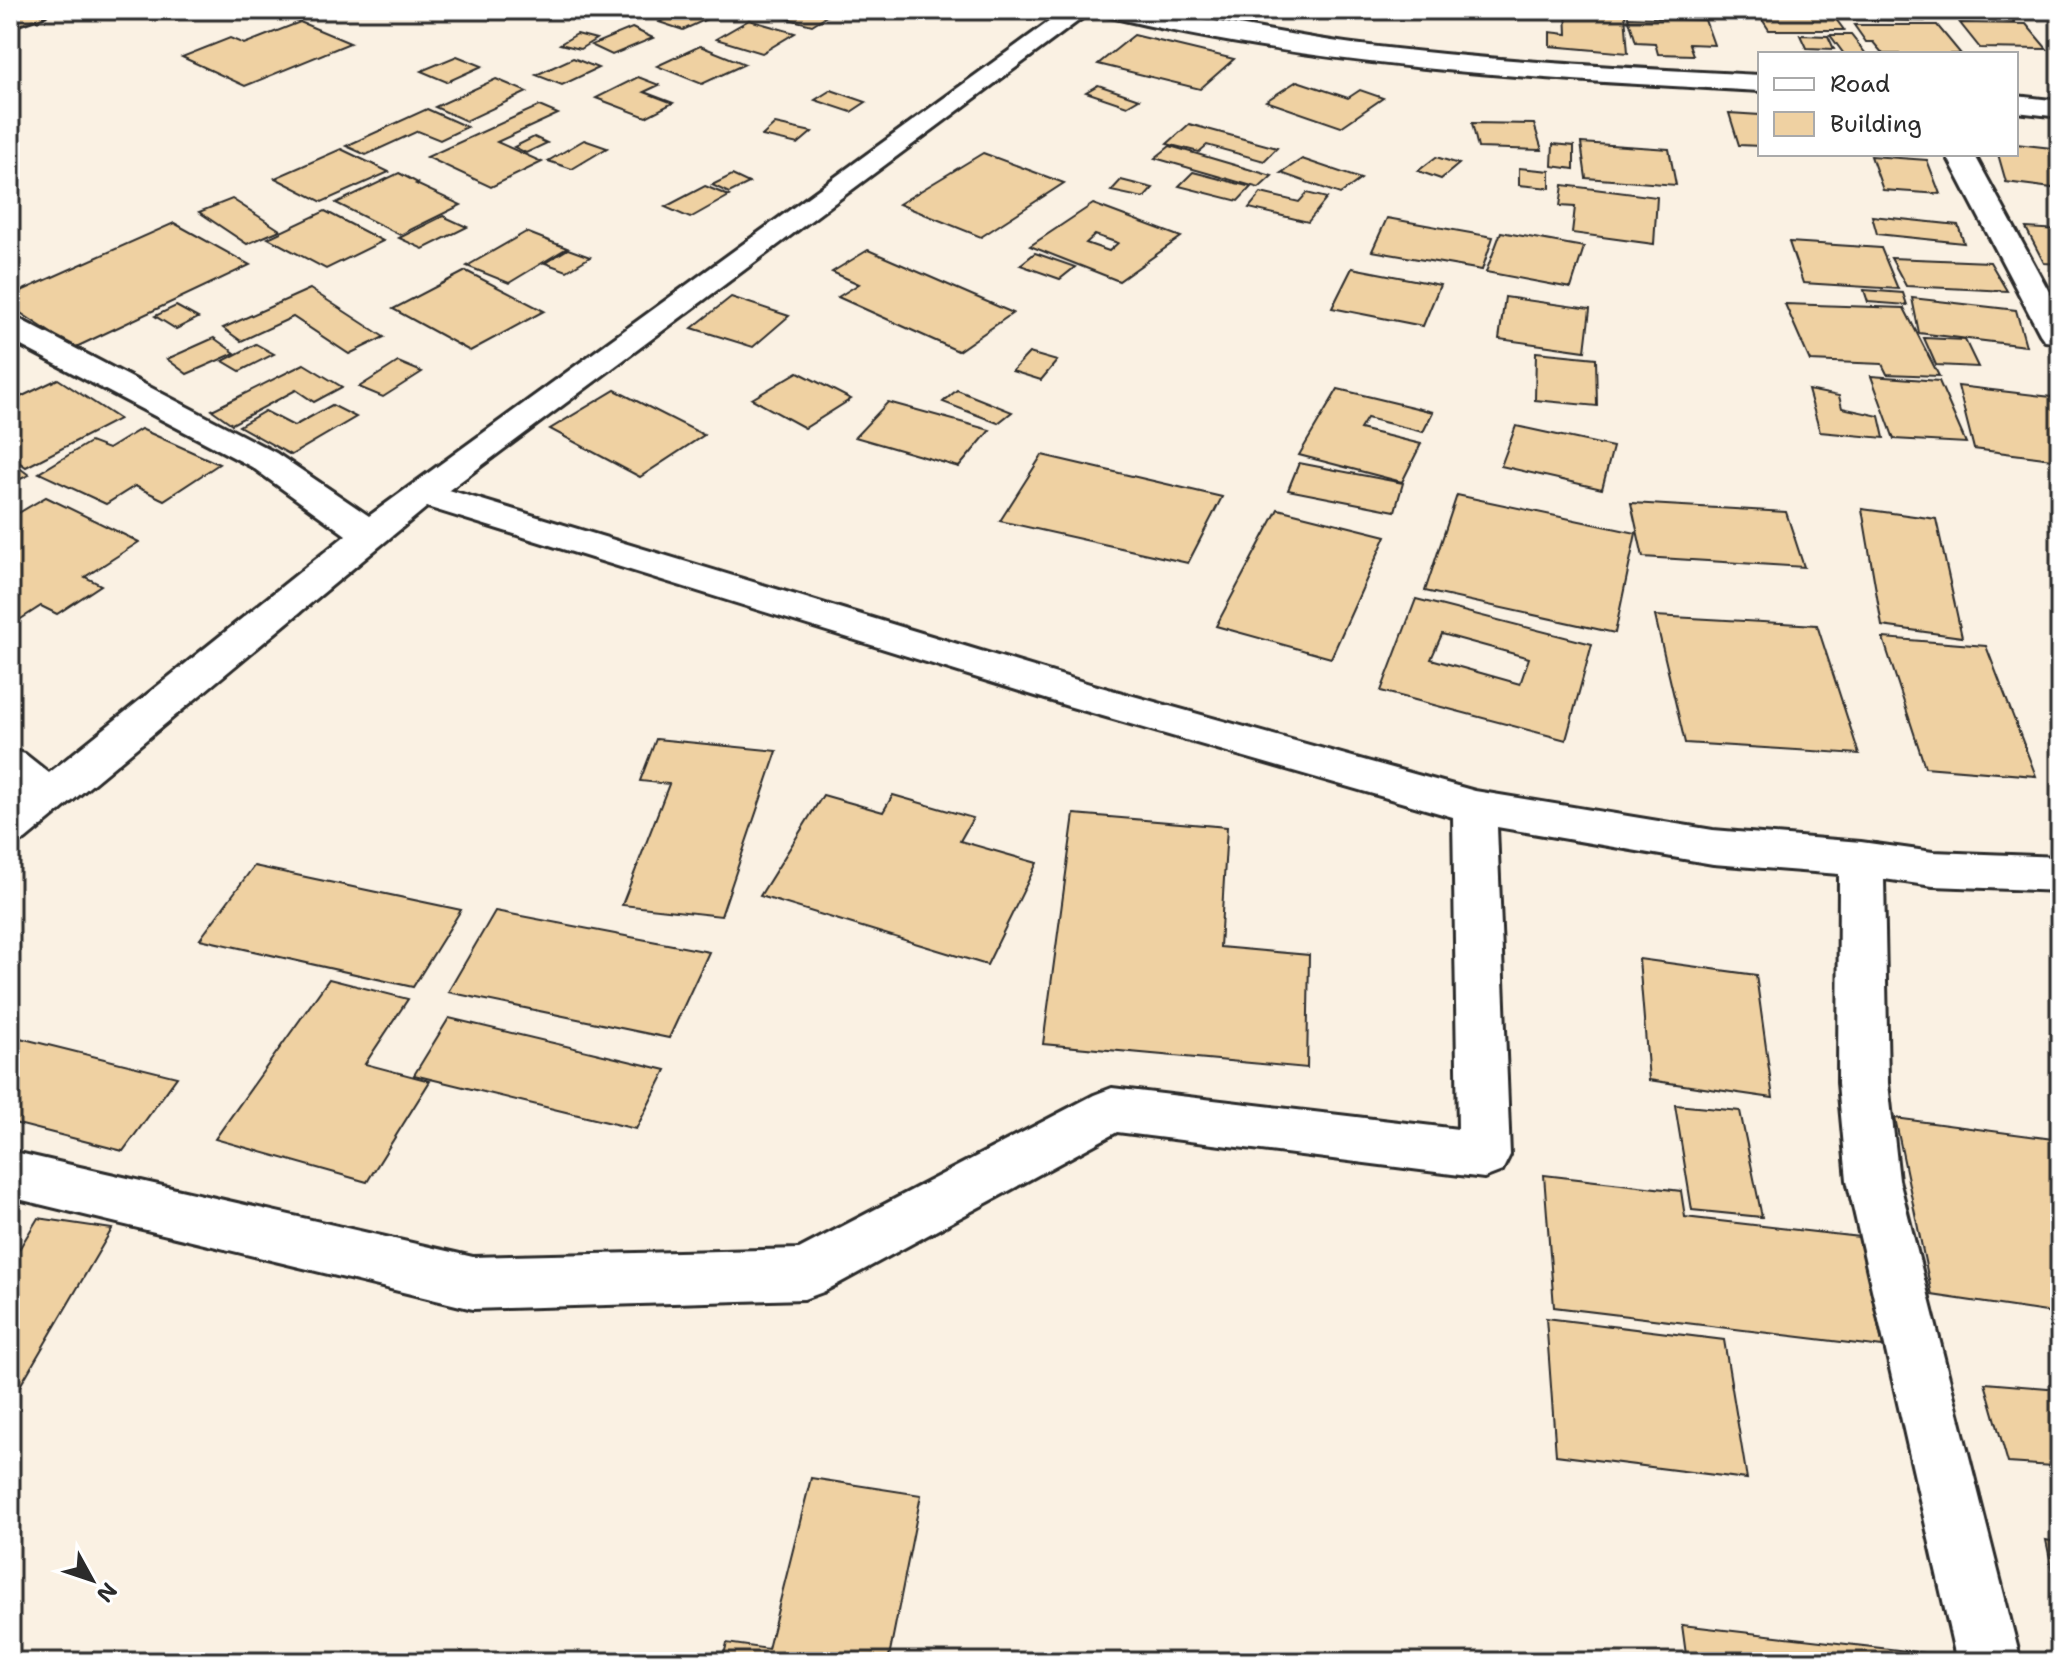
<svg xmlns="http://www.w3.org/2000/svg" width="2070" height="1672" font-family="'Shantell Sans',sans-serif">
	<style>
		.building { fill: #efd1a2; stroke: #2b2b2b; stroke-width: 2; fill-rule: evenodd }
		.lines { fill: none; stroke-linecap: round; stroke-linejoin: round }
		.minor-casing { stroke: #2b2b2b; stroke-width: 6 }
		.highway-casing { stroke: #2b2b2b; stroke-width: 6 }
		.minor { fill: #fff; fill-rule: evenodd }
		.highway { fill: #fbddab; fill-rule: evenodd }
	</style>
	<rect width="100%" height="100%" fill="#faf1e3"/>
	<filter id="ink" filterUnits="userSpaceOnUse"><feTurbulence type="fractalNoise" baseFrequency=".0125" numOctaves="2"/><feDisplacementMap in="SourceGraphic" scale="16" xChannelSelector="R" yChannelSelector="G"/><feConvolveMatrix kernelMatrix="1 2 1 2 8 2 1 2 1" color-interpolation-filters="sRGB"/></filter>
	<g filter="url(#ink)">
		<g class="building">
			<polygon points="684,10 713,10 720,13 683,30 659,22"/>
			<polygon points="765,10 836,10 812,25 762,12"/>
			<polygon points="957,10 1011,10 1000,19"/>
			<polygon points="1566,10 1625,14 1628,53 1550,46 1550,32 1567,34"/>
			<polygon points="1756,10 1829,10 1844,30 1769,30"/>
			<polygon points="1838,10 1916,10 1924,21 1844,19"/>
			<polygon points="1946,10 2010,10 2015,22 1948,16"/>
			<polygon points="1628,17 1705,20 1714,45 1689,44 1693,55 1658,54 1655,43 1636,42"/>
			<polygon points="749,20 795,33 762,53 716,39"/>
			<polygon points="300,22 350,43 245,86 182,57 230,38 244,44"/>
			<polygon points="1960,23 2026,24 2047,49 1980,48"/>
			<polygon points="1854,25 1937,25 1961,54 1883,54 1873,42 1866,42"/>
			<polygon points="632,28 653,38 612,55 591,45"/>
			<polygon points="577,34 596,39 580,49 560,44"/>
			<polygon points="1134,35 1234,59 1200,89 1098,64"/>
			<polygon points="1800,35 1828,36 1834,49 1806,48"/>
			<polygon points="1830,35 1851,35 1866,54 1844,54"/>
			<polygon points="700,46 745,64 702,84 657,66"/>
			<polygon points="457,56 482,66 447,82 421,71"/>
			<polygon points="573,58 598,68 562,85 536,75"/>
			<polygon points="638,77 659,85 644,92 673,103 646,117 596,98"/>
			<polygon points="496,79 527,92 466,121 435,107"/>
			<polygon points="1297,81 1348,98 1360,90 1383,98 1341,127 1266,101"/>
			<polygon points="1098,85 1139,99 1127,106 1086,92"/>
			<polygon points="831,90 866,102 851,112 815,100"/>
			<polygon points="539,106 558,114 497,142 542,162 491,187 427,157"/>
			<polygon points="427,109 467,127 440,140 418,131 366,155 346,146"/>
			<polygon points="1729,113 1760,115 1760,146 1739,145"/>
			<polygon points="1472,123 1534,124 1542,150 1478,148"/>
			<polygon points="775,124 812,132 798,144 762,136"/>
			<polygon points="1189,124 1277,148 1264,161 1207,145 1199,152 1167,144"/>
			<polygon points="534,137 547,143 526,153 514,147"/>
			<polygon points="584,140 607,148 572,169 548,161"/>
			<polygon points="1581,143 1669,149 1676,185 1586,178"/>
			<polygon points="1553,144 1574,146 1574,169 1552,166"/>
			<polygon points="2016,144 2060,149 2060,189 2006,182 1998,154 2016,154"/>
			<polygon points="1170,146 1272,176 1259,188 1155,158"/>
			<polygon points="341,149 389,172 322,202 275,178"/>
			<polygon points="983,153 1064,183 981,237 899,204"/>
			<polygon points="1871,156 1927,160 1940,194 1883,190"/>
			<polygon points="1436,157 1459,164 1441,179 1418,171"/>
			<polygon points="1302,159 1361,179 1340,194 1281,173"/>
			<polygon points="1519,168 1550,171 1550,188 1519,185"/>
			<polygon points="1193,172 1251,187 1238,201 1179,186"/>
			<polygon points="399,173 418,183 416,184 461,205 400,235 336,203"/>
			<polygon points="732,175 749,183 729,193 712,185"/>
			<polygon points="1121,180 1153,188 1144,198 1111,191"/>
			<polygon points="1563,185 1657,197 1654,244 1572,233 1575,207 1560,206"/>
			<polygon points="705,186 729,196 690,218 665,207"/>
			<polygon points="1261,193 1299,202 1307,193 1327,198 1308,222 1249,208"/>
			<polygon points="232,199 280,230 247,244 199,212"/>
			<path d="M1093 204 1181 237 1119 281 1030 246ZM1095 235 1118 243 1109 251 1086 243Z"/>
			<polygon points="325,211 383,241 326,269 268,238"/>
			<polygon points="443,216 467,227 423,249 399,238"/>
			<polygon points="1872,216 1958,225 1964,243 1877,234"/>
			<polygon points="1387,218 1493,237 1482,270 1372,251"/>
			<polygon points="174,223 250,265 74,348 10,306 10,296"/>
			<polygon points="2026,228 2060,230 2060,264 2044,263"/>
			<polygon points="526,232 567,248 509,283 467,266"/>
			<polygon points="1501,232 1584,247 1571,288 1486,272"/>
			<polygon points="1789,242 1881,248 1898,289 1803,283"/>
			<polygon points="568,249 590,257 567,271 545,263"/>
			<polygon points="868,250 1013,313 958,351 838,297 859,284 832,272"/>
			<polygon points="1035,253 1075,267 1060,279 1020,265"/>
			<polygon points="1891,258 1990,262 2007,291 1906,286"/>
			<polygon points="1352,268 1440,285 1423,326 1332,308"/>
			<polygon points="466,271 544,311 470,351 393,309"/>
			<polygon points="310,289 384,337 349,354 293,317 241,341 223,328"/>
			<polygon points="1864,290 1903,293 1907,305 1868,302"/>
			<polygon points="731,297 789,316 753,347 692,328"/>
			<polygon points="1505,297 1590,309 1585,351 1499,339"/>
			<polygon points="1912,298 2016,310 2026,346 1919,333"/>
			<polygon points="1785,304 1904,308 1939,376 1887,374 1882,364 1810,361"/>
			<polygon points="176,306 198,318 176,329 155,316"/>
			<polygon points="214,338 235,353 187,374 167,359"/>
			<polygon points="1924,338 1965,340 1978,367 1936,365"/>
			<polygon points="256,344 274,354 240,371 223,361"/>
			<polygon points="1536,352 1596,358 1597,406 1535,400"/>
			<polygon points="1029,353 1057,361 1041,380 1012,371"/>
			<polygon points="398,362 422,372 383,397 359,387"/>
			<polygon points="304,364 342,387 314,402 296,390 232,424 212,410"/>
			<polygon points="798,372 851,399 805,428 752,399"/>
			<polygon points="1871,376 1939,381 1966,443 1894,439"/>
			<polygon points="58,379 119,419 26,467 10,456 10,402"/>
			<polygon points="1958,386 2060,398 2060,435 2052,434 2060,460 1974,449"/>
			<polygon points="1338,389 1433,412 1423,432 1367,418 1360,429 1421,444 1402,482 1299,455"/>
			<polygon points="615,390 704,435 640,477 550,429"/>
			<polygon points="957,390 1012,412 998,423 943,402"/>
			<polygon points="1808,390 1839,396 1842,408 1879,416 1884,438 1820,432"/>
			<polygon points="888,402 990,430 959,467 855,437"/>
			<polygon points="332,405 356,417 291,455 239,426 265,411 294,426"/>
			<polygon points="1516,426 1613,447 1602,489 1501,466"/>
			<polygon points="141,429 219,464 164,500 135,486 106,504 39,473 90,442 108,449"/>
			<polygon points="1042,455 1222,497 1188,563 1000,521"/>
			<polygon points="10,461 29,475 10,484"/>
			<polygon points="1299,463 1403,483 1395,511 1288,490"/>
			<polygon points="1457,495 1636,533 1615,633 1425,591"/>
			<polygon points="46,497 139,542 85,577 101,585 57,614 41,606 10,626 10,518"/>
			<polygon points="1631,503 1786,512 1804,567 1643,557"/>
			<polygon points="1278,509 1386,536 1331,658 1216,626"/>
			<polygon points="1862,509 1936,519 1962,637 1882,626"/>
			<path d="M1416 599 1592 644 1566 740 1381 691ZM1442 634 1529 658 1520 684 1431 659Z"/>
			<polygon points="1655,616 1817,625 1859,754 1685,743"/>
			<polygon points="1883,638 1986,646 2036,776 1925,767"/>
			<polygon points="656,739 777,751 721,916 622,905 669,784 640,781"/>
			<polygon points="823,795 883,812 893,795 973,818 960,841 1037,863 987,965 760,896"/>
			<polygon points="1074,814 1227,827 1220,947 1309,955 1307,1068 1043,1044"/>
			<polygon points="254,866 461,910 413,987 200,939"/>
			<polygon points="495,911 709,952 669,1038 448,992"/>
			<polygon points="1639,959 1756,975 1773,1098 1649,1080"/>
			<polygon points="329,979 408,999 365,1064 430,1081 367,1182 215,1139"/>
			<polygon points="449,1018 666,1070 636,1129 414,1075"/>
			<polygon points="12,1036 177,1077 123,1151 10,1122"/>
			<polygon points="1675,1105 1740,1111 1762,1217 1692,1210"/>
			<polygon points="1895,1118 2060,1140 2060,1314 1932,1295"/>
			<polygon points="1544,1175 1681,1191 1685,1217 1859,1237 1883,1347 1554,1307"/>
			<polygon points="38,1218 112,1229 10,1403 10,1264"/>
			<polygon points="1546,1318 1724,1340 1747,1479 1556,1455"/>
			<polygon points="1985,1383 2060,1389 2060,1486 2053,1466 2008,1463"/>
			<polygon points="811,1478 921,1495 888,1662 722,1662 727,1643 768,1649"/>
			<polygon points="2046,1540 2060,1543 2060,1606"/>
			<polygon points="1682,1625 1967,1658 1968,1662 1687,1662"/>
		</g>
		<g class="lines">
			<g class="minor-casing">
				<g id="minor">
					<polygon points="1065,10 1093,10 449,490 1090,684 1475,791 1713,830 1861,842 1933,852 2060,857 2060,891 1933,886 1884,879 1888,1083 1899,1180 2021,1662 1957,1662 1847,1180 1838,1083 1839,874 1713,864 1497,827 1510,1155 1502,1171 1484,1178 1117,1132 823,1292 804,1299 473,1309 10,1197 10,1151 473,1257 799,1249 1094,1095 1112,1088 1458,1129 1453,817 1068,706 427,507 25,840 10,844 10,804 20,796 10,788 10,750 25,754 49,773 346,535 252,467 10,340 10,317 21,320 276,453 369,516"/>
					<path d="M1100 10C1184 10 1269 33 1353 44 1488 61 1624 68 1760 75V91C1541 79 1317 68 1103 15Z"/>
					<polygon points="2016,96 2060,101 2060,117 2016,112"/>
					<polygon points="1946,154 1974,154 2060,312 2060,343 2045,341 2040,334"/>
				</g>
			</g>
			<g class="highway-casing">
				<polygon id="highway" points="14,10 48,10 45,15 10,27 10,11"/>
			</g>
			<use href="#minor" class="minor"/>
			<use href="#highway" class="highway"/>
		</g>
	</g>
	<rect width="2070" height="1672" fill="none" stroke="#fff" stroke-width="40"/>
	<rect x="20" y="20" width="2030" height="1632" fill="none" stroke="#2b2b2b" stroke-width="3" filter="url(#ink)"/>
	<rect x="1758" y="52" width="260" height="104" fill="#ffffff" stroke="#aaaaaa" stroke-width="2"/>
	<rect x="1774" y="78" width="40" height="12" fill="#ffffff" stroke="#aaaaaa" stroke-width="2"/>
	<text x="1830" y="92" font-size="24" fill="#2b2b2b">Road</text>
	<rect x="1774" y="112" width="40" height="24" fill="#efd1a2" stroke="#aaaaaa" stroke-width="2"/>
	<text x="1830" y="132" font-size="24" fill="#2b2b2b">Building</text>
	<g transform="translate(92 1580) rotate(130)" stroke="#ffffff" stroke-width="6" paint-order="stroke">
	<path d="M0-6L14 30L0 20L-14 30Z" fill="#2b2b2b"/>
	<text y="-12" font-size="22" font-weight="bold" text-anchor="middle" fill="#2b2b2b">N</text>
	</g>
</svg>
